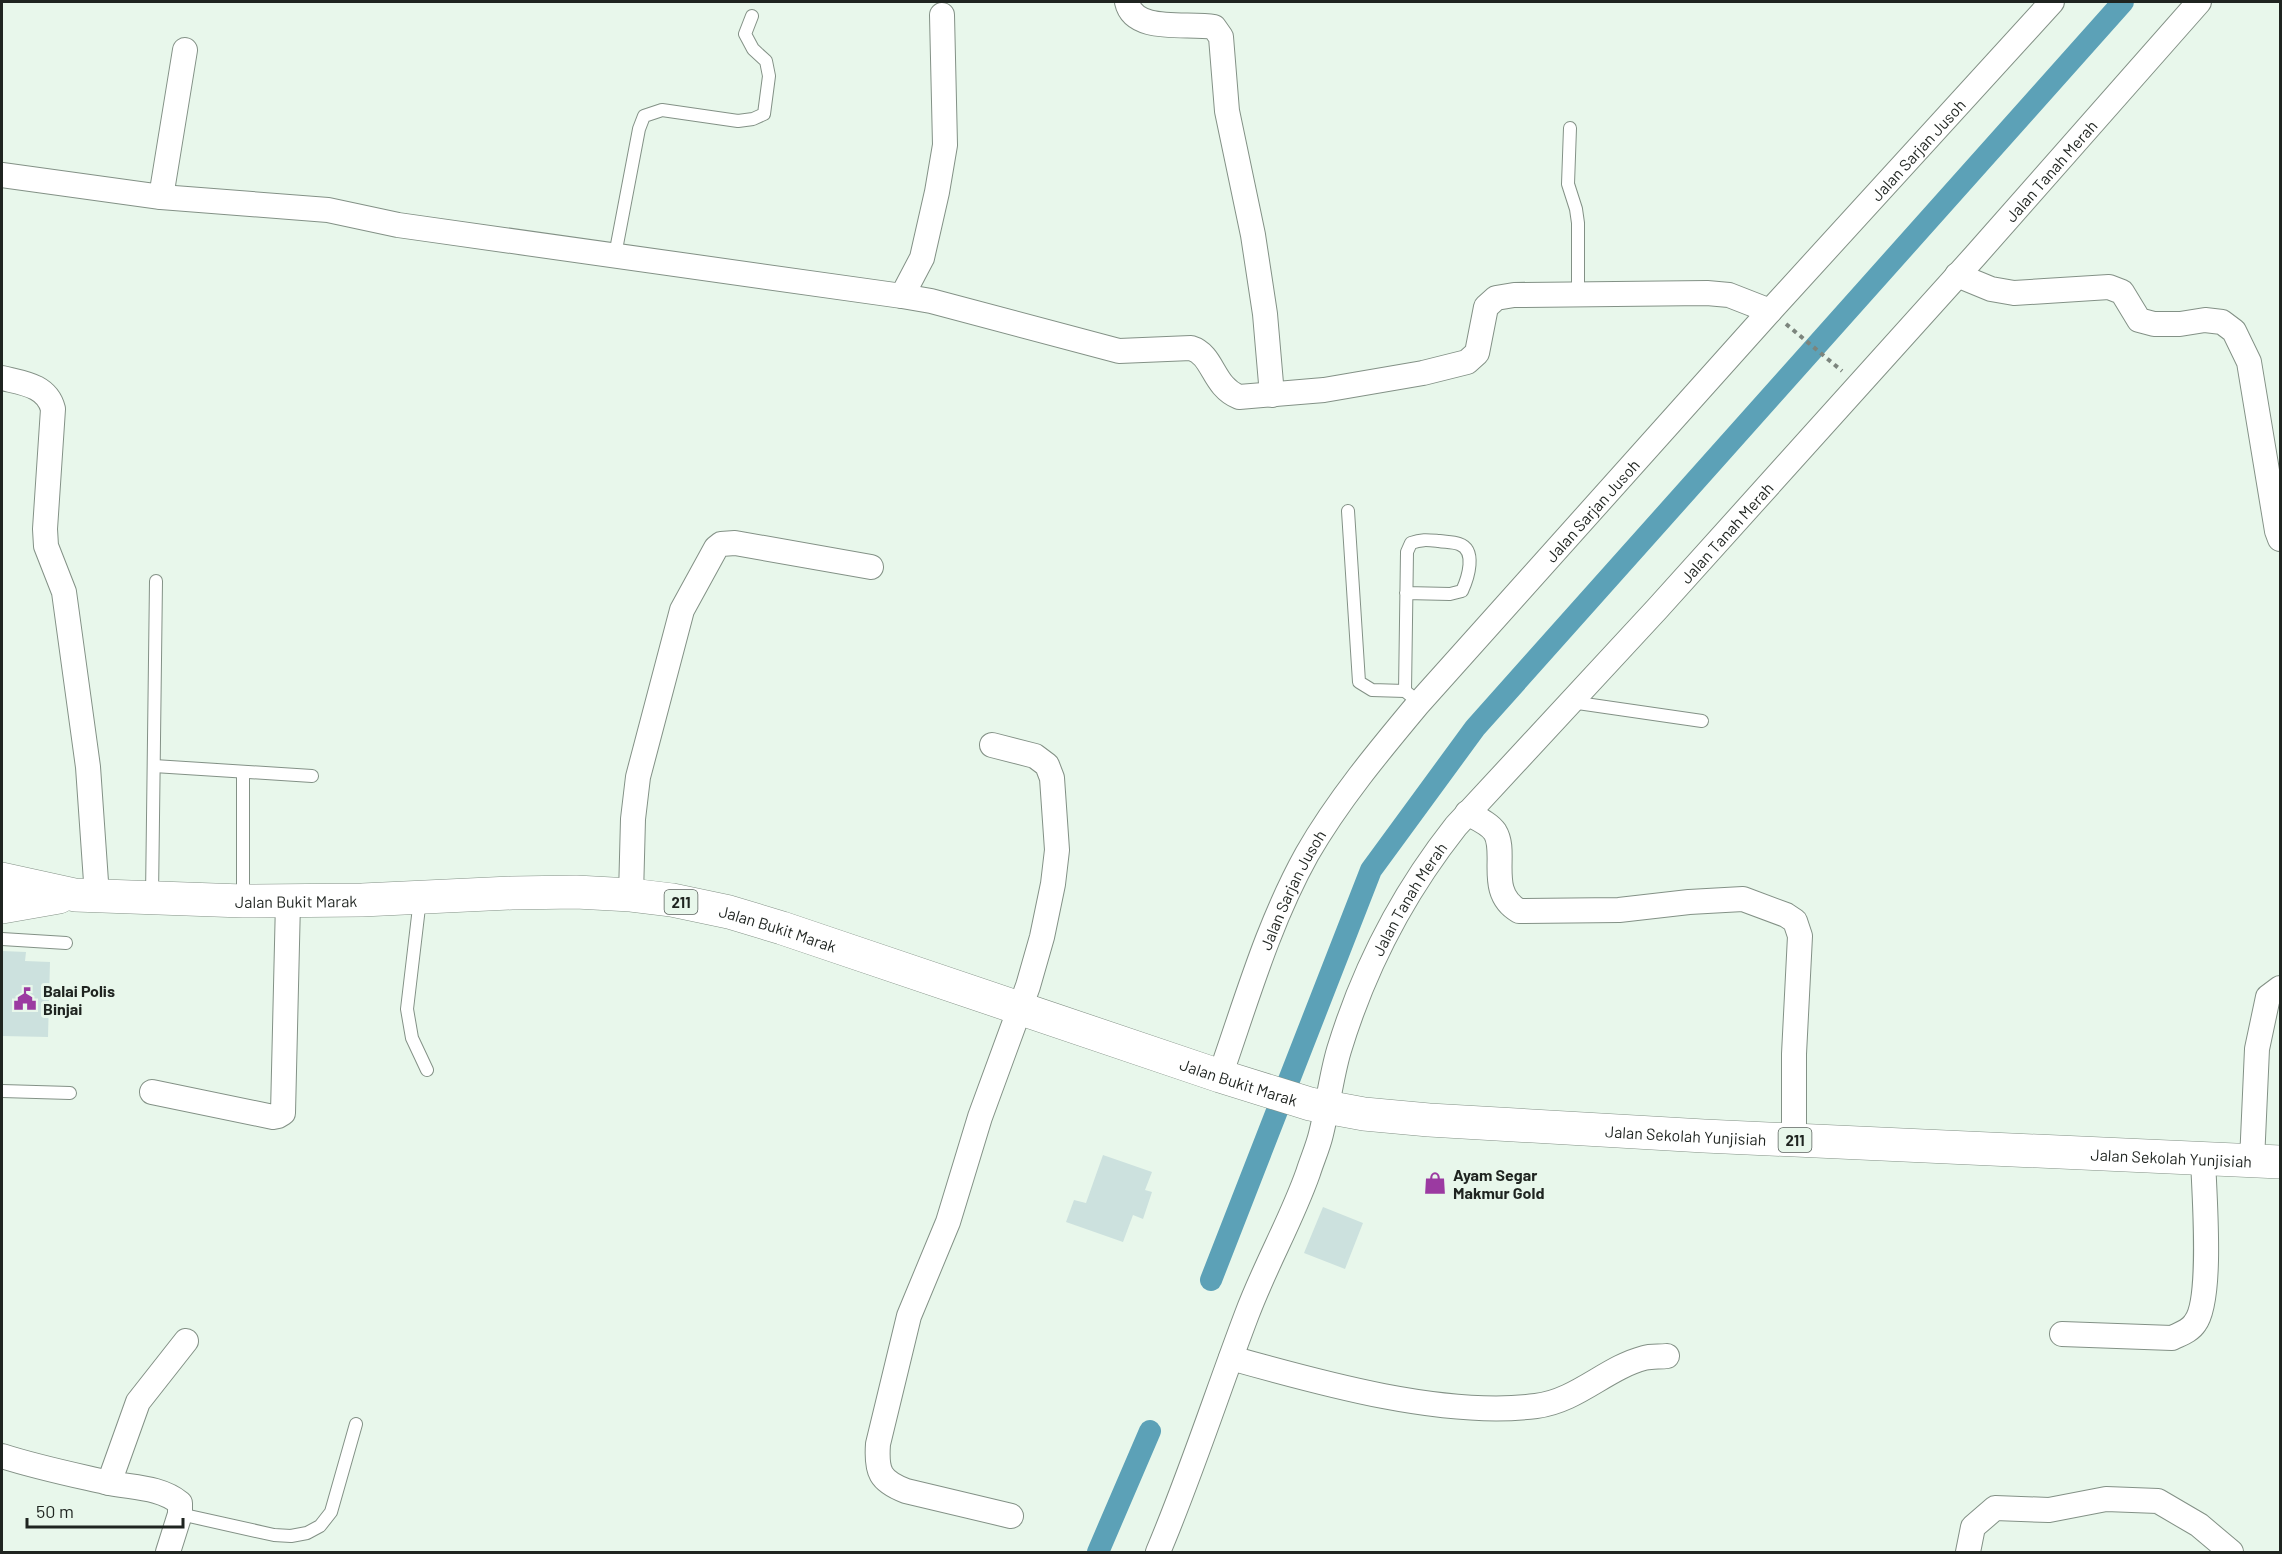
<svg xmlns="http://www.w3.org/2000/svg" width="2282" height="1554" font-family="Barlow,sans-serif">
	<style>
		.lines { fill: none; stroke-linecap: round; stroke-linejoin: round }
		.canal { stroke: #5ca1b7; stroke-width: 22 }
		.building { fill: #cce1de }
		.service-casing { stroke: #839186; stroke-width: 14 }
		.minor-casing { stroke: #839186; stroke-width: 26 }
		.primary-casing { stroke: #839186; stroke-width: 34 }
		.path { stroke: #7c857d; stroke-width: 4; stroke-dasharray: 4.5 4.5; stroke-linecap: butt }
		.service { stroke: #fff; stroke-width: 12 }
		.minor { stroke: #fff; stroke-width: 24 }
		.primary { stroke: #fff; stroke-width: 33 }
		.labels { text-anchor: middle; dominant-baseline: central; stroke-width: 6; stroke-linejoin: round; paint-order: stroke }
		.shield { fill: #e8f7eb; stroke: #5b635d; stroke-width: 1.5 }
		.shield-label { font-size: 15px; font-weight: bold; fill: #1f2420 }
		.street-label { font-size: 16px; fill: #1f2420; stroke: #e8f7eb }
		.poi-label { font-size: 16px; font-weight: bold; fill: #1f2420; stroke: #e8f7eb; text-anchor: start }
	</style>
	<rect width="100%" height="100%" fill="#e8f7eb"/>
	<g class="lines">
		<g class="canal">
			<polyline points="1211,1280 1371,870 1475,728 2123,2"/>
			<polyline points="1098,1552 1150,1431"/>
		</g>
	</g>
	<g class="building">
		<polygon points="2,951 26,952 25,961 50,962 48,1037 2,1036"/>
		<polygon points="1103,1155 1152,1172 1145,1190 1152,1192 1143,1219 1133,1215 1123,1242 1066,1222 1074,1200 1086,1203"/>
		<polygon points="1323,1207 1363,1223 1345,1269 1304,1253"/>
	</g>
	<g class="lines">
		<g class="service-casing">
			<g id="service">
				<polyline points="1570,128 1568,184 1576,209 1578,223 1578,294"/>
				<polyline points="615,255 639,129 644,116 662,110 738,121 753,119 764,114 769,76 766,61 753,49 745,34 752,16"/>
				<polyline points="1348,511 1359,682 1372,690 1405,691 1410,695"/>
				<path d="M1405 691 1407 552 1411 543C1422 539 1428 540 1439 541 1445 542 1453 542 1459 544 1477 550 1468 578 1462 591L1450 594 1406 593"/>
				<polyline points="1571,702 1702,721"/>
				<polyline points="154,766 312,776"/>
				<polyline points="243,772 243,899"/>
				<polyline points="152,897 156,581"/>
				<polyline points="420,899 407,1009 412,1038 427,1070"/>
				<polyline points="2,939 66,943"/>
				<polyline points="2,1091 70,1093"/>
				<polyline points="180,1514 274,1535 291,1536 307,1533 320,1526 331,1512 356,1424"/>
			</g>
		</g>
		<g class="minor-casing">
			<g id="minor">
				<path d="M1127 2C1134 34 1188 22 1214 27L1221 37 1227 111 1253 235 1265 314 1272 395"/>
				<path d="M2 175 161 197 328 210 398 225 902 296 931 301 1119 351 1191 348C1214 355 1212 386 1239 397L1324 390 1423 373 1467 362 1477 353 1486 307 1496 298 1514 295 1707 293 1729 295 1770 311"/>
				<polyline points="161,197 185,50"/>
				<polyline points="1957,275 1991,289 2014,293 2109,287 2122,292 2139,320 2154,324 2180,324 2205,320 2222,322 2234,331 2249,362 2277,531 2280,539"/>
				<polyline points="902,296 922,258 937,192 945,145 942,15"/>
				<path d="M2 378C22 383 47 385 53 409L45 529 46 546 64 592 88 767 97 896"/>
				<path d="M992 745 1035 756 1047 765 1052 778 1057 850 1053 884 1042 937 1028 986 980 1117 948 1222 909 1316 878 1444C876 1472 880 1481 906 1491L1011 1516"/>
				<path d="M1467 813C1476 818 1489 823 1495 832 1508 853 1486 892 1519 911L1619 910 1689 902 1743 899 1786 915 1795 921 1800 936 1794 1054V1140"/>
				<polyline points="631,895 633,819 638,777 682,610 716,548 721,544 735,543 871,567"/>
				<path id="s1" d="M1220 1076C1246 1002 1268 924 1307 854 1338 800 1379 751 1419 703L1770 311 2052 2"/>
				<polyline points="152,1092 273,1117 278,1116 283,1113 288,902"/>
				<polyline points="2252,1161 2257,1049 2268,997 2280,988"/>
				<path d="M2062 1334 2172 1338C2180 1334 2190 1331 2195 1323 2213 1300 2204 1192 2203 1159"/>
				<path d="M1231 1358C1320 1383 1444 1418 1536 1406 1577 1401 1606 1368 1644 1358 1651 1356 1660 1357 1667 1356"/>
				<path d="M2 1456C36 1467 70 1474 105 1482 131 1488 159 1486 180 1503V1514L168 1552"/>
				<polyline points="109,1483 138,1402 186,1341"/>
				<path id="s2" d="M1158 1552C1191 1474 1217 1393 1247 1314 1265 1266 1291 1221 1308 1173 1312 1160 1318 1147 1321 1134 1328 1106 1331 1077 1339 1050 1364 968 1403 893 1456 826L1657 609 1975 256 2199 2"/>
				<polyline points="1968,1552 1973,1527 1995,1508 2049,1510 2106,1499 2158,1501 2199,1525 2231,1552"/>
			</g>
		</g>
		<g class="primary-casing">
			<g id="primary">
				<path id="s3" d="M2 879 75 895 243 901 362 900 512 893 576 892 631 895 672 900 729 912 782 928 1220 1076 1310 1104 1364 1114 1429 1120 1704 1136 2280 1162"/>
				<polyline points="2,907 59,897"/>
			</g>
		</g>
		<polyline class="path" points="1786,324 1842,371"/>
		<use href="#service" class="service"/>
		<use href="#minor" class="minor"/>
		<use href="#primary" class="primary"/>
	</g>
	<defs>
		<g id="civic-bare" transform="scale(1.8)"><path d="M-.6-6.5H3V-4.5H.6V-3L4-1V1h2V6H-6V1h2V-1L-.6-3ZM-1.2 2.5V6h2.4V2.5Z" fill="#9b3aa1" stroke="#e8f7eb" stroke-width="2.5" paint-order="stroke"/></g>
		<g id="shop-bare" transform="scale(1.8)"><path d="M-5-2.5h2.3a2.7 3.5 0 0 1 5.4 0H5L5.5 6h-11ZM-1.5-2.5h3a1.5 2.3 0 0 0-3 0Z" fill="#9b3aa1" stroke="#e8f7eb" stroke-width="2.5" paint-order="stroke"/></g>
	</defs>
	<g fill-rule="evenodd">
		<use href="#civic-bare" x="25" y="999"/>
		<use href="#shop-bare" x="1435" y="1183"/>
	</g>
	<g class="labels">
		<g class="shield">
			<rect x="664.5" y="890" width="33" height="24" rx="4.5"/>
			<rect x="1778.5" y="1128" width="33" height="24" rx="4.5"/>
		</g>
		<g class="shield-label">
			<text x="681" y="902">211</text>
			<text x="1795" y="1140">211</text>
		</g>
		<g class="street-label">
			<text stroke="none"><textPath href="#s1" startOffset="1172">Jalan Sarjan Jusoh</textPath></text>
			<text stroke="none"><textPath href="#s2" startOffset="1674">Jalan Tanah Merah</textPath></text>
			<text stroke="none"><textPath href="#s1" startOffset="686">Jalan Sarjan Jusoh</textPath></text>
			<text stroke="none"><textPath href="#s2" startOffset="1188">Jalan Tanah Merah</textPath></text>
			<text stroke="none"><textPath href="#s1" startOffset="200">Jalan Sarjan Jusoh</textPath></text>
			<text stroke="none"><textPath href="#s3" startOffset="296">Jalan Bukit Marak</textPath></text>
			<text stroke="none"><textPath href="#s2" startOffset="702">Jalan Tanah Merah</textPath></text>
			<text stroke="none"><textPath href="#s3" startOffset="782">Jalan Bukit Marak</textPath></text>
			<text stroke="none"><textPath href="#s3" startOffset="1268">Jalan Bukit Marak</textPath></text>
			<text stroke="none"><textPath href="#s3" startOffset="1720">Jalan Sekolah Yunjisiah</textPath></text>
			<text stroke="none"><textPath href="#s3" startOffset="2206">Jalan Sekolah Yunjisiah</textPath></text>
		</g>
		<g class="poi-label">
			<text x="43" y="990">Balai Polis<tspan x="43" dy="18">Binjai</tspan></text>
			<text x="1453" y="1174">Ayam Segar<tspan x="1453" dy="18">Makmur Gold</tspan></text>
		</g>
	</g>
	<rect width="2282" height="1554" fill="none" stroke="#1f2420" stroke-width="6"/>
	<path d="M27 1518v9h156v-9" fill="none" stroke="#1f2420" stroke-width="3"/>
	<text x="36" y="1518" font-size="18" fill="#1f2420" stroke="#e8f7eb" stroke-width="4.5" paint-order="stroke">50 m</text>
</svg>
